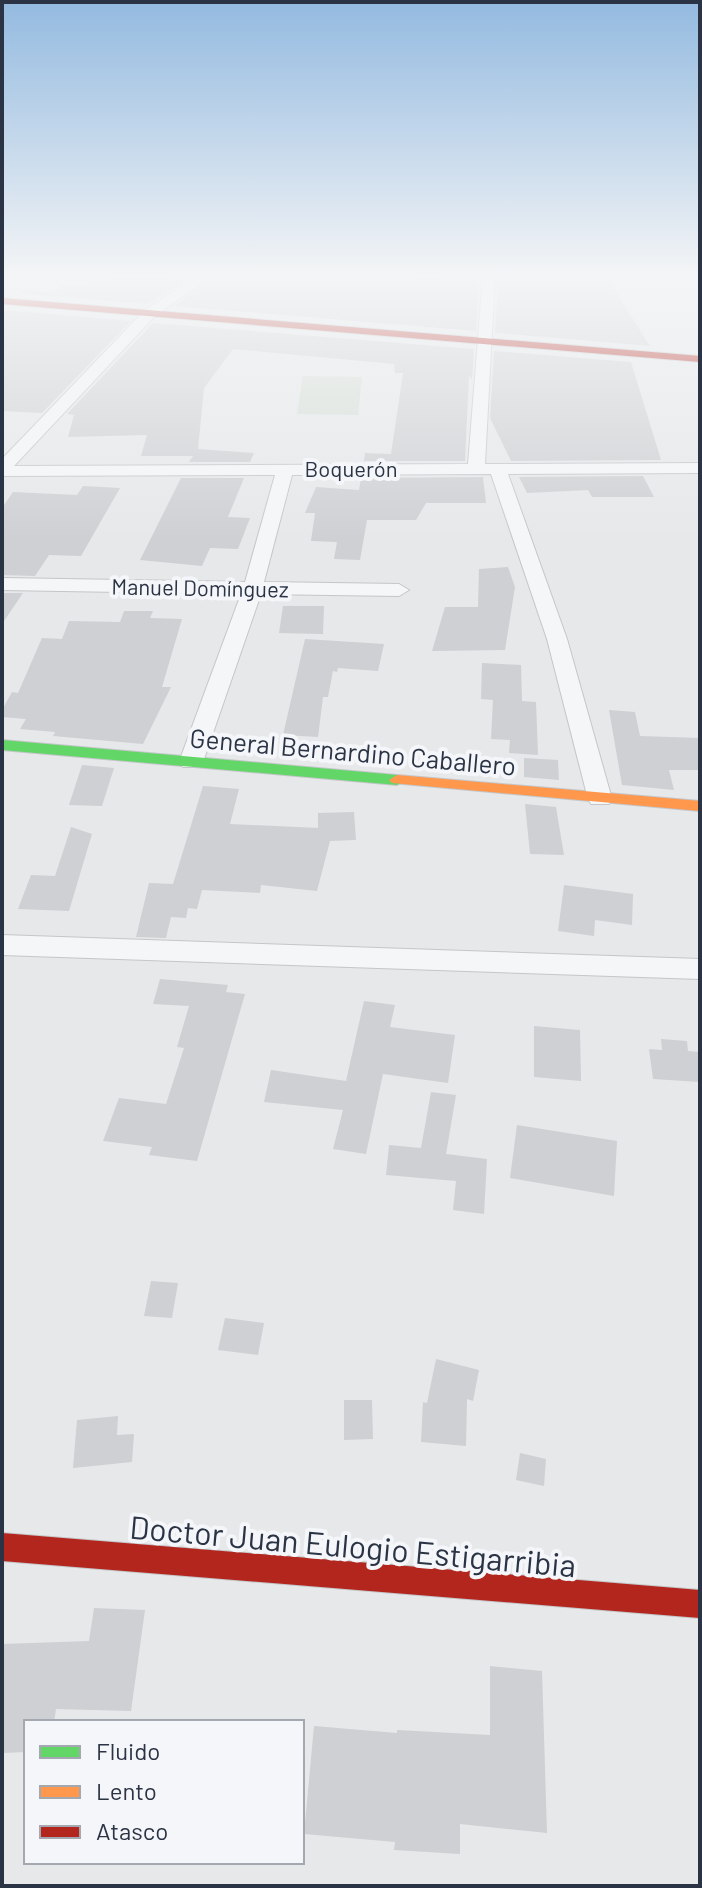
<svg xmlns="http://www.w3.org/2000/svg" width="702" height="1888" font-family="Barlow,sans-serif">
	<style>
		.green { fill: #d6ded6 }
		.building { fill: #ced0d3 }
		.lines { fill: none; stroke-linecap: round; stroke-linejoin: round }
		.street-casing { stroke: #c4c6c8; stroke-width: 2 }
		.fast-casing { stroke: #c4c6c8; stroke-width: 2 }
		.slow-casing { stroke: #c4c6c8; stroke-width: 2 }
		.jam-casing { stroke: #c4c6c8; stroke-width: 2 }
		.street { fill: #f5f6f7; fill-rule: evenodd }
		.fast { fill: #63d668; fill-rule: evenodd }
		.slow { fill: #ff974d; fill-rule: evenodd }
		.jam { fill: #b3261e; fill-rule: evenodd }
		.labels { text-anchor: middle; dominant-baseline: central; stroke-width: 8; stroke-linejoin: round; paint-order: stroke }
		.far-street-label { font-size: 22px; fill: #2b3445; stroke: #f4f6f9 }
		.street-label { font-size: 26px; fill: #2b3445; stroke: #f4f6f9 }
		.near-street-label { font-size: 32px; fill: #2b3445; stroke: #f4f6f9 }
	</style>
	<rect width="100%" height="100%" fill="#e6e8ea"/>
	<polygon class="green" points="303,376 362,377 358,415 297,414"/>
	<g class="building">
		<polygon points="101,276 138,278 192,276 148,304 20,293 25,290 54,293 63,285 88,286"/>
		<polygon points="214,276 407,276 479,282 476,331 174,306"/>
		<polygon points="506,276 606,276 650,346 495,333 498,284 506,284"/>
		<polygon points="2,310 131,321 42,413 2,411"/>
		<polygon points="153,323 474,349 472,380 469,375 465,461 364,461 365,453 391,454 403,373 395,373 394,364 233,349 204,388 198,449 254,453 250,462 189,462 193,456 141,456 147,435 68,437 74,415 67,414"/>
		<polygon points="494,351 631,362 661,460 511,461 490,418"/>
		<polygon points="643,476 654,497 592,497 588,490 527,493 519,477"/>
		<polygon points="483,477 486,503 426,503 416,520 367,520 360,560 334,559 337,542 311,541 315,513 305,513 316,487 359,490 361,478"/>
		<polygon points="181,478 244,478 228,517 250,518 238,549 210,548 202,566 140,560"/>
		<polygon points="83,486 120,488 81,556 49,555 35,576 2,575 2,508 13,492 77,495"/>
		<polygon points="508,567 515,587 505,650 432,651 445,607 478,607 479,569"/>
		<polygon points="2,593 23,593 2,624"/>
		<polygon points="283,606 324,606 323,634 279,633"/>
		<polygon points="124,611 153,611 150,618 182,619 162,687 171,687 143,744 53,736 55,732 20,729 26,719 2,717 2,710 12,692 18,693 42,638 62,639 69,621 120,622"/>
		<polygon points="305,639 384,644 378,671 338,668 337,672 333,671 328,697 323,697 318,737 283,735"/>
		<polygon points="482,663 521,665 522,701 536,702 538,755 509,753 510,740 491,739 493,700 481,699"/>
		<polygon points="609,710 635,712 640,736 700,738 700,770 669,770 674,790 622,785"/>
		<polygon points="524,758 558,760 559,780 524,777"/>
		<polygon points="82,765 114,768 102,806 69,805"/>
		<polygon points="203,786 239,789 230,824 318,828 318,813 354,812 356,840 330,841 317,891 261,885 260,893 202,890 197,909 188,908 186,918 171,917 166,938 136,937 149,883 173,884"/>
		<polygon points="525,804 556,807 564,855 530,854"/>
		<polygon points="71,827 92,834 69,911 18,909 31,875 55,876"/>
		<polygon points="564,885 633,894 632,925 595,920 594,936 558,931"/>
		<polygon points="160,979 228,985 226,992 245,994 197,1161 149,1155 152,1147 103,1141 119,1098 166,1104 184,1048 177,1047 189,1006 153,1004"/>
		<polygon points="364,1001 395,1005 390,1027 455,1035 448,1083 383,1074 366,1154 333,1149 343,1110 264,1102 271,1070 346,1081"/>
		<polygon points="534,1026 580,1030 581,1081 534,1077"/>
		<polygon points="661,1039 687,1041 688,1051 700,1052 700,1082 653,1079 649,1049 662,1050"/>
		<polygon points="431,1092 456,1095 446,1154 487,1159 484,1214 453,1210 456,1181 386,1175 389,1145 421,1148"/>
		<polygon points="517,1125 617,1141 614,1196 510,1178"/>
		<polygon points="151,1281 178,1283 172,1318 144,1316"/>
		<polygon points="225,1318 264,1323 258,1355 218,1350"/>
		<polygon points="436,1359 479,1370 473,1401 467,1399 466,1446 421,1442 423,1402 427,1403"/>
		<polygon points="344,1400 372,1400 373,1439 344,1440"/>
		<polygon points="118,1416 117,1435 134,1434 132,1462 73,1468 77,1420"/>
		<polygon points="520,1453 546,1459 544,1486 516,1480"/>
		<polygon points="94,1608 145,1610 131,1711 56,1709 54,1722 26,1722 26,1752 2,1753 2,1644 89,1641"/>
		<polygon points="490,1666 542,1671 547,1833 460,1824 460,1854 394,1850 395,1842 304,1834 314,1726 397,1733 397,1730 490,1735"/>
	</g>
	<g class="lines">
		<g class="street-casing">
			<g id="street">
				<polygon points="197,276 211,276 155,316 14,466 468,464 483,276 495,276 485,464 700,463 700,473 508,474 567,639 612,799 609,804 591,804 588,799 547,639 491,474 292,475 264,582 399,584 409,590 399,596 261,594 203,762 199,767 183,767 179,762 241,594 2,590 2,578 245,582 275,475 2,476 2,459 145,310"/>
				<polygon points="2,935 700,959 700,979 2,955"/>
			</g>
		</g>
		<g class="fast-casing">
			<polygon id="fast" points="2,740 397,775 405,780 397,785 2,750"/>
		</g>
		<g class="slow-casing">
			<polygon id="slow" points="397,775 700,801 700,811 392,783 389,780"/>
		</g>
		<g class="jam-casing">
			<g id="jam">
				<polygon points="2,298 700,356 700,362 2,304"/>
				<polygon points="2,1533 700,1590 700,1618 2,1561"/>
			</g>
		</g>
		<use href="#street" class="street"/>
		<use href="#fast" class="fast"/>
		<use href="#slow" class="slow"/>
		<use href="#jam" class="jam"/>
	</g>
	<linearGradient id="sky" x2="0" y2="1"><stop stop-color="#93bae0"/><stop offset="0.51" stop-color="#f4f5f6"/><stop offset="1" stop-color="#f4f5f6" stop-opacity="0"/></linearGradient>
	<rect width="702" height="540" fill="url(#sky)"/>
	<g class="labels">
		<g class="far-street-label">
			<text x="351" y="468">Boquerón</text>
			<text transform="translate(200 587) rotate(1)">Manuel Domínguez</text>
		</g>
		<g class="street-label">
			<text transform="translate(353 751) rotate(5)">General Bernardino Caballero</text>
		</g>
		<g class="near-street-label">
			<text transform="translate(353 1545) rotate(5)">Doctor Juan Eulogio Estigarribia</text>
		</g>
	</g>
	<rect width="702" height="1888" fill="none" stroke="#2b3445" stroke-width="8"/>
	<rect x="24" y="1720" width="280" height="144" fill="#f4f6f9" stroke="#a4a8b1" stroke-width="2"/>
	<rect x="40" y="1746" width="40" height="12" fill="#63d668" stroke="#a4a8b1" stroke-width="2"/>
	<text x="96" y="1760" font-size="24" fill="#2b3445">Fluido</text>
	<rect x="40" y="1786" width="40" height="12" fill="#ff974d" stroke="#a4a8b1" stroke-width="2"/>
	<text x="96" y="1800" font-size="24" fill="#2b3445">Lento</text>
	<rect x="40" y="1826" width="40" height="12" fill="#b3261e" stroke="#a4a8b1" stroke-width="2"/>
	<text x="96" y="1840" font-size="24" fill="#2b3445">Atasco</text>
</svg>
